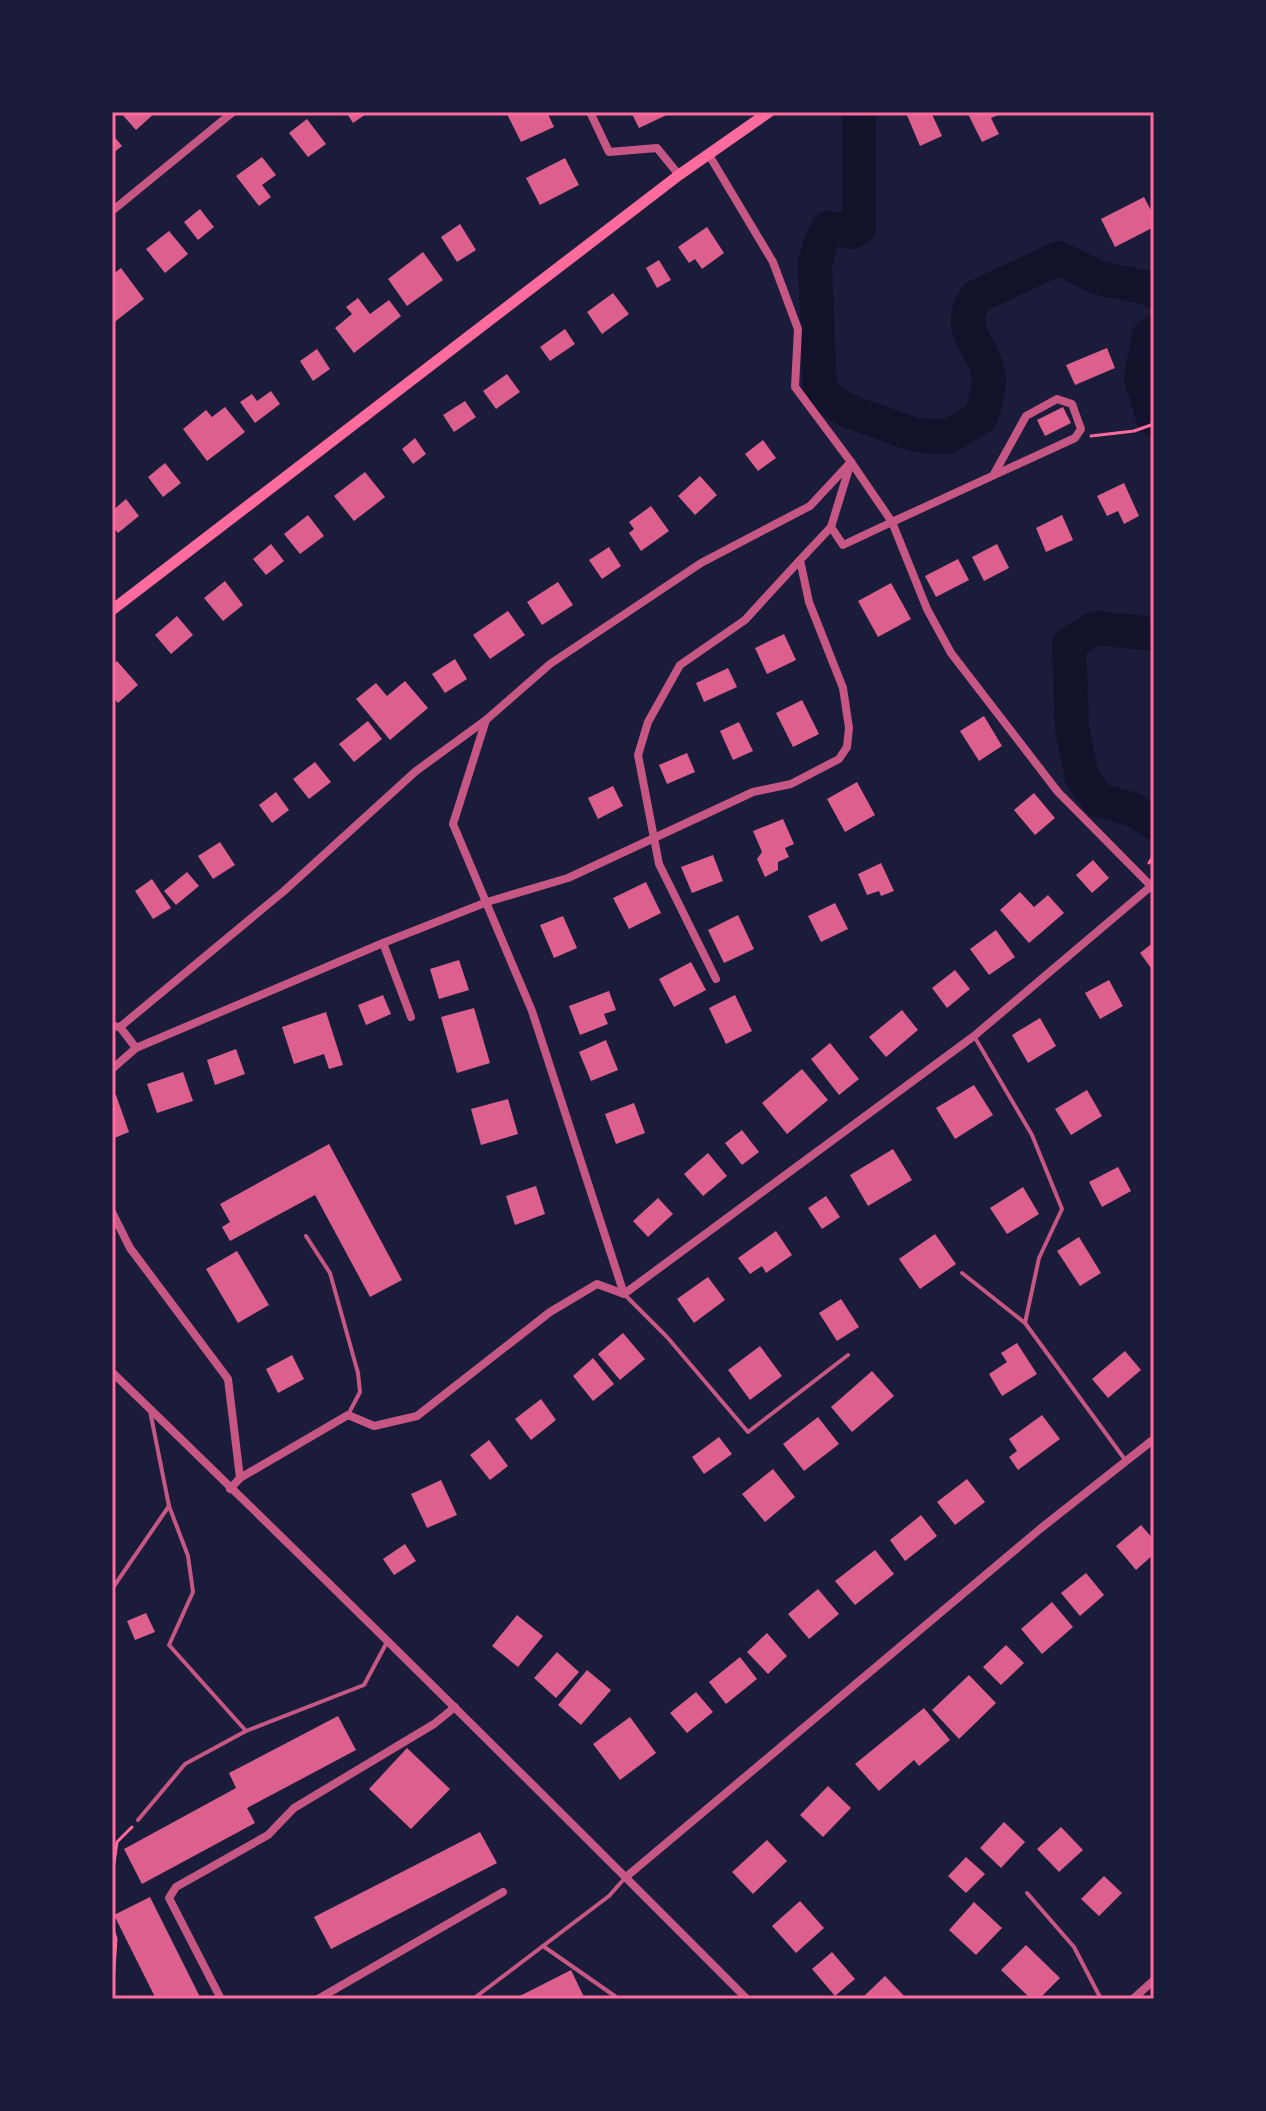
<svg xmlns="http://www.w3.org/2000/svg" width="1266" height="2111" font-family="'Sofia Sans Condensed',sans-serif">
	<style>
		.lines { fill: none; stroke-linecap: round; stroke-linejoin: round }
		.river { stroke: #12122b; stroke-width: 34 }
		.building { fill: #dd5f8e }
		.path { stroke: #ff6b9d; stroke-width: 3 }
		.service { stroke: #c65784; stroke-width: 4 }
		.minor { stroke: #c65784; stroke-width: 8 }
		.secondary { stroke: #ff6b9d; stroke-width: 11 }
		.neatline { fill: none; stroke: #ff6b9d; stroke-width: 3 }
	</style>
	<rect width="100%" height="100%" fill="#1b1b3a"/>
	<g class="lines">
		<g class="river">
			<path d="M859 112V228L852 232 828 228 821 241 815 264 820 393 846 410 915 435 947 437 981 417C985 404 991 387 988 373 982 342 954 331 976 297L1059 258 1099 278 1148 288 1154 292"/>
			<polyline points="1154,332 1149,336 1141,378 1154,420"/>
			<polyline points="1154,634 1095,628 1069,644 1072,728 1082,777 1098,800 1134,810 1154,823"/>
		</g>
	</g>
	<g class="building">
		<polygon points="120,112 156,112 136,130"/>
		<polygon points="346,112 369,112 353,123"/>
		<polygon points="510,112 547,112 554,127 521,142 507,114"/>
		<polygon points="631,112 673,112 639,128"/>
		<polygon points="931,112 942,136 920,146 906,113"/>
		<polygon points="967,112 996,112 998,115 991,118 999,134 982,142"/>
		<polygon points="307,119 326,144 308,157 289,133"/>
		<polygon points="112,134 122,146 112,154"/>
		<polygon points="262,157 276,175 262,185 271,197 259,206 236,176"/>
		<polygon points="565,158 579,185 540,205 526,178"/>
		<polygon points="1144,197 1154,216 1154,227 1115,247 1101,219"/>
		<polygon points="200,209 214,227 198,240 184,222"/>
		<polygon points="460,224 476,250 457,262 441,237"/>
		<polygon points="707,227 724,253 702,269 695,259 689,263 678,247"/>
		<polygon points="169,231 188,254 165,273 146,249"/>
		<polygon points="423,252 443,280 407,306 388,279"/>
		<polygon points="659,260 671,280 657,288 646,268"/>
		<polygon points="121,268 144,299 112,324 112,275"/>
		<polygon points="613,293 629,314 602,334 587,312"/>
		<polygon points="358,298 370,314 389,300 401,316 354,353 335,328 352,314 346,307"/>
		<polygon points="565,329 575,344 550,361 540,347"/>
		<polygon points="1107,348 1115,368 1075,385 1066,365"/>
		<polygon points="317,349 330,369 313,381 300,361"/>
		<polygon points="507,374 520,392 496,409 483,391"/>
		<polygon points="271,391 280,404 255,423 240,402 252,394 257,401"/>
		<polygon points="465,401 476,417 454,432 443,415"/>
		<polygon points="225,407 245,432 207,461 183,429 206,410 212,417"/>
		<polygon points="1063,407 1071,423 1045,436 1037,420"/>
		<polygon points="415,438 426,454 413,464 402,449"/>
		<polygon points="763,440 776,458 758,471 745,454"/>
		<polygon points="165,463 181,483 163,497 148,477"/>
		<polygon points="365,472 385,497 354,521 334,496"/>
		<polygon points="700,476 717,495 695,515 678,496"/>
		<polygon points="1124,483 1139,516 1124,524 1118,511 1107,516 1097,496"/>
		<polygon points="126,499 139,516 118,533 112,526 112,511"/>
		<polygon points="651,506 669,531 641,551 629,533 634,529 629,522"/>
		<polygon points="308,515 324,536 300,554 284,534"/>
		<polygon points="1062,515 1073,540 1046,552 1036,528"/>
		<polygon points="271,544 284,561 266,575 253,559"/>
		<polygon points="997,544 1009,568 984,581 972,557"/>
		<polygon points="609,547 621,566 602,579 589,560"/>
		<polygon points="958,559 969,580 936,597 925,576"/>
		<polygon points="225,581 243,605 223,621 204,598"/>
		<polygon points="558,582 573,605 542,625 527,602"/>
		<polygon points="891,583 911,619 878,637 858,601"/>
		<polygon points="508,611 525,635 490,659 473,635"/>
		<polygon points="177,616 193,635 171,654 155,635"/>
		<polygon points="784,634 796,660 767,674 755,648"/>
		<polygon points="455,659 467,679 445,693 432,674"/>
		<polygon points="117,661 138,685 118,703 112,696 112,665"/>
		<polygon points="728,668 737,687 704,702 696,683"/>
		<polygon points="405,681 428,708 390,740 356,699 376,683 387,696"/>
		<polygon points="802,700 819,734 793,747 776,713"/>
		<polygon points="984,716 1002,746 979,761 960,731"/>
		<polygon points="368,721 382,739 354,762 339,744"/>
		<polygon points="739,722 753,751 733,760 720,731"/>
		<polygon points="687,753 695,772 667,784 659,765"/>
		<polygon points="315,762 331,782 309,799 293,779"/>
		<polygon points="857,782 875,815 845,832 827,799"/>
		<polygon points="613,786 623,806 598,819 588,798"/>
		<polygon points="276,792 289,810 272,823 259,805"/>
		<polygon points="1034,793 1055,818 1035,835 1014,810"/>
		<polygon points="783,819 794,844 785,848 789,857 778,862 778,870 765,877 757,859 762,852 753,831"/>
		<polygon points="220,842 235,865 213,879 198,856"/>
		<polygon points="713,855 723,881 692,893 681,867"/>
		<polygon points="1093,860 1109,878 1092,893 1076,875"/>
		<polygon points="881,863 894,891 881,896 879,891 867,895 858,874"/>
		<polygon points="187,872 199,886 176,905 164,891"/>
		<polygon points="152,879 171,908 153,919 135,891"/>
		<polygon points="646,882 661,913 629,929 613,898"/>
		<polygon points="1020,892 1034,907 1048,895 1064,913 1029,943 1000,910"/>
		<polygon points="835,903 848,929 821,942 808,916"/>
		<polygon points="738,915 754,949 724,963 708,930"/>
		<polygon points="563,916 577,948 554,958 540,925"/>
		<polygon points="996,930 1015,957 989,975 970,949"/>
		<polygon points="1154,942 1154,972 1140,953"/>
		<polygon points="459,960 469,990 439,999 430,969"/>
		<polygon points="691,962 706,990 674,1007 659,979"/>
		<polygon points="955,970 970,989 947,1008 932,988"/>
		<polygon points="1109,980 1123,1006 1100,1019 1085,993"/>
		<polygon points="609,991 616,1010 604,1014 608,1024 580,1035 569,1006"/>
		<polygon points="383,995 391,1014 366,1025 358,1005"/>
		<polygon points="735,995 752,1031 726,1044 709,1008"/>
		<polygon points="474,1008 490,1063 457,1073 441,1017"/>
		<polygon points="902,1010 918,1030 886,1057 869,1037"/>
		<polygon points="326,1012 343,1065 329,1069 324,1054 294,1064 282,1027"/>
		<polygon points="1040,1018 1056,1046 1028,1063 1012,1035"/>
		<polygon points="606,1040 618,1070 591,1081 579,1052"/>
		<polygon points="830,1043 859,1079 839,1095 811,1059"/>
		<polygon points="236,1049 245,1074 215,1085 207,1060"/>
		<polygon points="802,1069 828,1100 787,1134 762,1103"/>
		<polygon points="183,1072 193,1101 157,1113 147,1084"/>
		<polygon points="974,1085 993,1115 955,1139 936,1108"/>
		<polygon points="1087,1090 1102,1116 1071,1135 1055,1109"/>
		<polygon points="116,1095 129,1132 112,1139 112,1096"/>
		<polygon points="508,1099 518,1134 481,1145 471,1109"/>
		<polygon points="634,1103 645,1133 616,1144 605,1114"/>
		<polygon points="742,1130 759,1152 742,1165 725,1143"/>
		<polygon points="329,1144 402,1280 370,1297 315,1195 230,1241 222,1227 230,1222 220,1204"/>
		<polygon points="893,1149 912,1180 868,1206 850,1175"/>
		<polygon points="708,1153 727,1176 703,1196 684,1174"/>
		<polygon points="1118,1167 1131,1191 1102,1207 1089,1182"/>
		<polygon points="536,1186 545,1214 515,1225 506,1196"/>
		<polygon points="1023,1187 1039,1214 1007,1234 990,1208"/>
		<polygon points="826,1196 840,1217 822,1229 808,1208"/>
		<polygon points="658,1198 673,1214 648,1237 633,1221"/>
		<polygon points="776,1231 792,1255 766,1273 762,1266 750,1274 738,1258"/>
		<polygon points="935,1234 956,1264 920,1289 899,1259"/>
		<polygon points="1079,1237 1101,1273 1080,1286 1057,1251"/>
		<polygon points="237,1251 269,1305 238,1323 206,1269"/>
		<polygon points="708,1277 725,1300 694,1323 677,1299"/>
		<polygon points="841,1299 859,1327 837,1341 819,1313"/>
		<polygon points="623,1333 645,1359 620,1380 598,1354"/>
		<polygon points="1017,1343 1037,1374 1002,1396 989,1374 1007,1362 1001,1353"/>
		<polygon points="760,1346 782,1376 750,1400 728,1370"/>
		<polygon points="1125,1351 1141,1370 1108,1398 1092,1379"/>
		<polygon points="292,1355 304,1379 278,1393 266,1369"/>
		<polygon points="593,1358 614,1384 593,1401 573,1376"/>
		<polygon points="872,1371 894,1396 852,1432 831,1407"/>
		<polygon points="541,1399 556,1420 531,1440 515,1419"/>
		<polygon points="1042,1415 1060,1439 1018,1470 1009,1457 1017,1451 1009,1439"/>
		<polygon points="818,1417 839,1444 804,1471 783,1444"/>
		<polygon points="719,1437 732,1454 704,1474 692,1457"/>
		<polygon points="489,1440 508,1466 490,1480 470,1455"/>
		<polygon points="773,1469 795,1497 765,1522 742,1494"/>
		<polygon points="967,1479 985,1502 955,1525 937,1502"/>
		<polygon points="441,1480 457,1515 427,1528 411,1494"/>
		<polygon points="921,1515 937,1536 905,1561 890,1540"/>
		<polygon points="1141,1525 1154,1540 1154,1554 1136,1570 1116,1546"/>
		<polygon points="405,1544 416,1561 394,1575 383,1559"/>
		<polygon points="875,1550 894,1574 855,1605 835,1581"/>
		<polygon points="1086,1573 1104,1595 1080,1616 1061,1593"/>
		<polygon points="818,1589 839,1614 809,1639 788,1614"/>
		<polygon points="1052,1602 1073,1627 1042,1654 1021,1629"/>
		<polygon points="146,1613 155,1632 135,1640 127,1621"/>
		<polygon points="517,1615 543,1636 518,1667 492,1646"/>
		<polygon points="767,1633 787,1656 768,1674 747,1652"/>
		<polygon points="1006,1645 1024,1663 1001,1685 983,1667"/>
		<polygon points="557,1652 579,1672 556,1698 534,1678"/>
		<polygon points="740,1657 757,1679 726,1704 709,1682"/>
		<polygon points="587,1670 611,1690 581,1725 558,1705"/>
		<polygon points="969,1675 996,1703 959,1739 932,1710"/>
		<polygon points="696,1692 713,1712 687,1733 670,1713"/>
		<polygon points="924,1708 950,1740 919,1766 914,1760 879,1791 855,1764"/>
		<polygon points="338,1716 356,1750 247,1808 255,1823 142,1884 124,1849 236,1788 229,1773"/>
		<polygon points="630,1717 656,1753 620,1780 593,1744"/>
		<polygon points="407,1748 450,1789 411,1829 369,1789"/>
		<polygon points="828,1786 851,1808 823,1837 800,1815"/>
		<polygon points="1004,1822 1025,1842 1001,1868 980,1848"/>
		<polygon points="1061,1827 1083,1850 1059,1872 1037,1849"/>
		<polygon points="480,1832 497,1863 331,1949 314,1917"/>
		<polygon points="767,1840 787,1861 753,1894 732,1872"/>
		<polygon points="966,1857 985,1874 966,1893 948,1876"/>
		<polygon points="1104,1876 1122,1893 1099,1916 1081,1899"/>
		<polygon points="150,1897 201,1999 156,1999 114,1915"/>
		<polygon points="800,1901 824,1928 796,1953 772,1926"/>
		<polygon points="974,1902 1002,1928 976,1955 949,1930"/>
		<polygon points="1026,1945 1060,1978 1039,1999 1031,1999 1001,1970"/>
		<polygon points="832,1952 855,1979 835,1996 812,1969"/>
		<polygon points="571,1970 585,1999 514,1999"/>
		<polygon points="885,1976 907,1999 861,1999"/>
	</g>
	<g class="lines">
		<g class="path">
			<polyline points="1091,436 1134,431 1154,424"/>
			<polyline points="1149,863 1154,855"/>
			<polyline points="112,1877 117,1842 132,1827"/>
			<polyline points="112,1926 116,1939 112,1999"/>
		</g>
		<g class="service">
			<polyline points="974,1036 1032,1135 1062,1209 1039,1258 1025,1323 1126,1461"/>
			<polyline points="306,1236 330,1273 358,1373 360,1392 349,1413"/>
			<polyline points="962,1273 1025,1323"/>
			<polyline points="626,1296 667,1337 748,1432 848,1355"/>
			<polyline points="169,1506 188,1556 193,1592 169,1645 246,1731"/>
			<polyline points="112,1589 169,1506 150,1411"/>
			<polyline points="138,1820 185,1764 246,1731 364,1685 387,1642"/>
			<polyline points="1027,1893 1074,1947 1101,1999"/>
			<polyline points="543,1946 619,1999"/>
			<polyline points="473,1999 609,1896 624,1879"/>
		</g>
		<g class="minor">
			<polyline points="590,112 609,152 657,148 679,175"/>
			<polyline points="709,155 773,262 798,329 795,387 851,462 831,527 843,545 892,522 927,609 951,653 1058,792 1154,889"/>
			<polyline points="112,211 233,112"/>
			<polyline points="486,720 453,824 532,1011 624,1294"/>
			<polyline points="716,979 659,864 638,755 648,722 680,665 745,620 800,560"/>
			<polyline points="411,1017 383,943 487,902 568,878 753,792 791,784 839,759 847,747 849,728 843,688 809,602 800,560 831,527"/>
			<polyline points="112,1026 120,1027 284,891 416,771 486,720 550,664 701,563 810,506 851,462 892,522 1075,438 1081,429 1072,404 1057,399 1026,416 994,474"/>
			<polyline points="136,1048 383,943"/>
			<polyline points="112,1069 136,1048 120,1027"/>
			<polyline points="112,1212 130,1248 228,1379 240,1478"/>
			<path d="M112 1372C326 1579 537 1788 747 1999"/>
			<polyline points="230,1489 240,1478 348,1415 374,1426 417,1416 550,1312 597,1284 624,1294 974,1036 1150,887"/>
			<polyline points="626,1877 1040,1529 1154,1439"/>
			<polyline points="221,1999 169,1898 176,1887 268,1835 294,1808 434,1724 455,1707"/>
			<polyline points="318,1999 503,1892"/>
			<polyline points="1133,1999 1154,1980"/>
		</g>
		<polyline class="secondary" points="112,610 679,175 769,112"/>
	</g>
	<rect width="1266" height="2111" fill="none" stroke="#1b1b3a" stroke-width="228"/>
	<rect x="114" y="114" width="1038" height="1883" class="neatline"/>
</svg>
